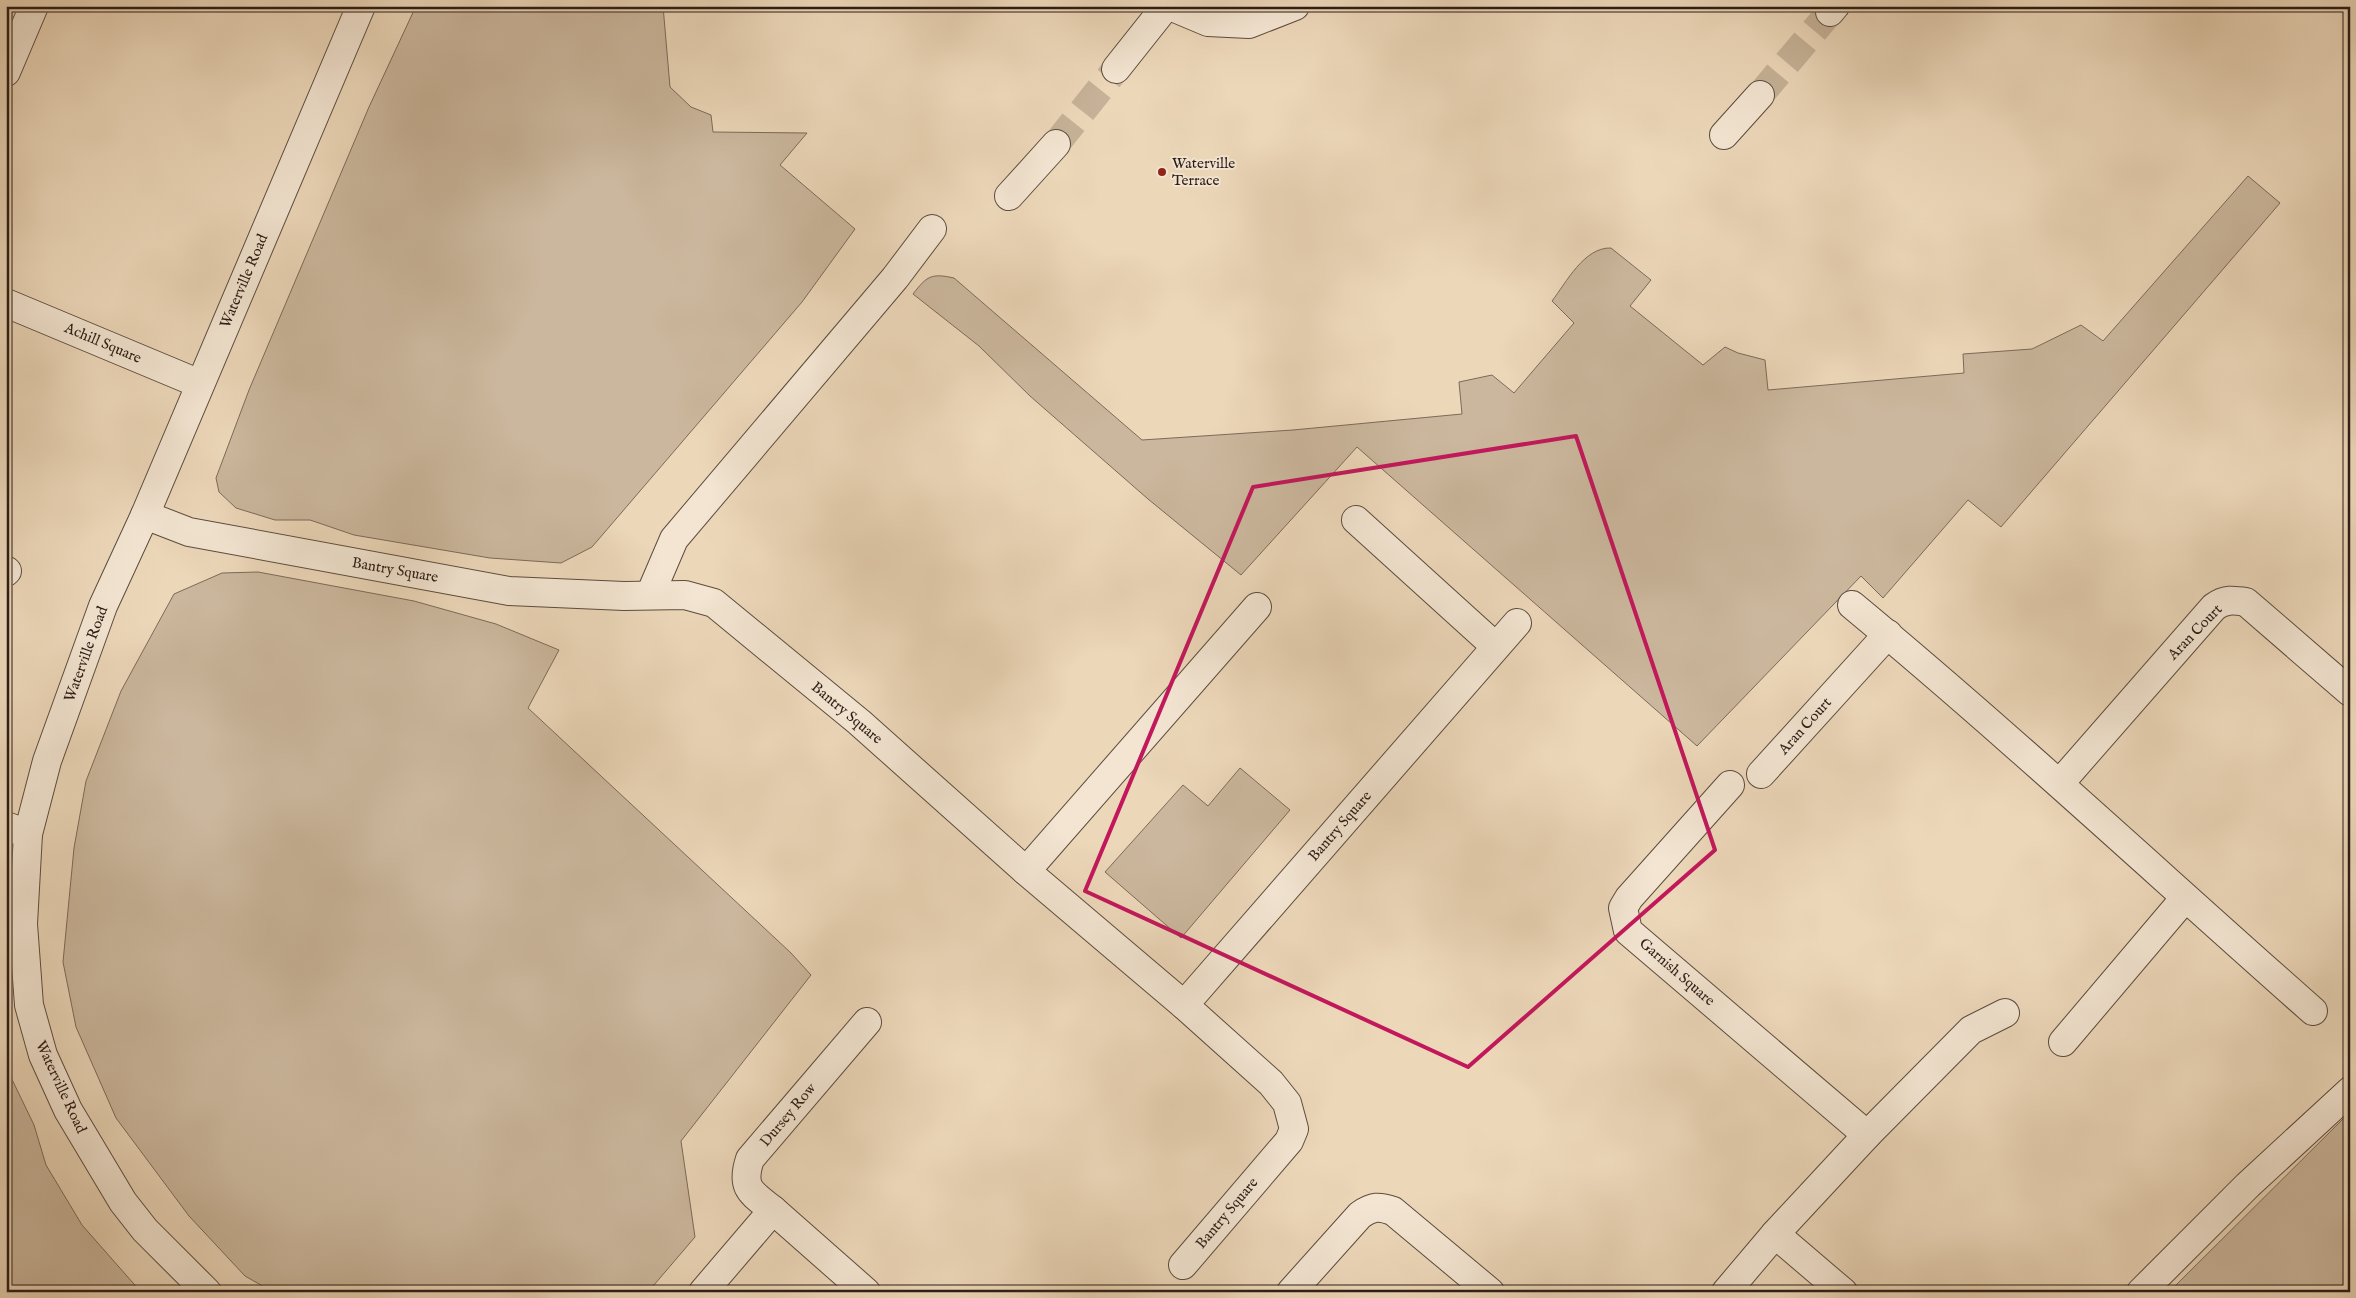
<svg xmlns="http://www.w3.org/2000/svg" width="2356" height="1298" font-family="'IM FELL English',serif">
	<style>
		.green { fill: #cbb79d; stroke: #7c6a5a }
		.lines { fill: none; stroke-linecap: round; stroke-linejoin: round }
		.minor-tunnel { stroke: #c6b298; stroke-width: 28; stroke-dasharray: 28 14; stroke-linecap: butt }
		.minor-casing { stroke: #5c4c3f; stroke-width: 30 }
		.minor { stroke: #f3e5d2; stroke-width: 28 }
		.marked { fill: none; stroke: #c2185b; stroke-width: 4; stroke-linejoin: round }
		.poi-dot { fill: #8f2418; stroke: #f3e5d2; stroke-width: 2 }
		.labels { text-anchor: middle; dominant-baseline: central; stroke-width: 4; stroke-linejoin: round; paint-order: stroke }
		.poi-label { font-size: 15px; fill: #2c1d16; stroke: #f3e5d2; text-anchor: start }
		.street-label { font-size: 15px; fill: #2c1d16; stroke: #f3e5d2 }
	</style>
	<rect width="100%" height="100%" fill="#ecd7b9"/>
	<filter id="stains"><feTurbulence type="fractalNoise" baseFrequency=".004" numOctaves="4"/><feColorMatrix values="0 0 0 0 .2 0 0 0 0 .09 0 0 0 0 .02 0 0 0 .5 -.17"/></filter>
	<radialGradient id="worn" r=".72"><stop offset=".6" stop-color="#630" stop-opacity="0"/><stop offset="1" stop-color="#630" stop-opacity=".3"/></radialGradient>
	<g class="green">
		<polygon points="416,6 663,6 670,87 691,107 711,115 713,132 807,133 780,165 855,229 802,302 592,547 561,563 490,558 354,535 310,520 275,520 236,508 219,492 216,478 249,390 369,107"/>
		<path d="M2248 176 2280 203 2001 527 1968 500 1883 598 1861 576 1697 746 1357 447 1241 575 1148 499 1030 396 979 346 913 294C927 276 931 273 954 278L1142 440 1293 430 1462 414 1459 382 1492 375 1514 393 1574 323 1552 301C1566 283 1584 247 1611 248L1651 280 1630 306 1703 365 1725 347 1738 353 1765 360 1768 390 1964 373 1963 354 2032 349 2081 325 2103 341Z"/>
		<polygon points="258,572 414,601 496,624 559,650 528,708 791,953 811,975 681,1141 695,1237 648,1292 273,1292 245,1276 189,1216 116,1118 76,1027 63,962 74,848 86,781 121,691 174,594 222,573"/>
		<polygon points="1240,768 1290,810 1181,938 1105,872 1183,785 1208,806"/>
		<polygon points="6,1067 34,1125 46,1165 82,1225 141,1292 6,1292"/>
		<polygon points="2350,1112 2350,1292 2169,1292"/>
	</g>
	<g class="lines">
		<g class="minor-tunnel">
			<polyline points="1760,95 1830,12"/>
			<polyline points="1056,144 1116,69"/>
		</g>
		<g class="minor-casing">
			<g id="minor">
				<polyline points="1170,6 1208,22 1249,24 1295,6"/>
				<polyline points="1830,12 1835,6"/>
				<polyline points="1116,69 1166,6"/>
				<polyline points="6,72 34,6"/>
				<polyline points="1724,135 1760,95"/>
				<polyline points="1009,196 1056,144"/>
				<polyline points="6,303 200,384"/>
				<polyline points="145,515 189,532 509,591 624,596 685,595 714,603 859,722 1026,871 1184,1005 1271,1083 1287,1103 1294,1129 1289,1141 1183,1265"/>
				<polyline points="1356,520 1495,646"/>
				<polyline points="6,572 7,571"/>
				<polyline points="650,595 674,539 895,278 932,229"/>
				<path d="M1852 605C2010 736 2159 875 2313 1011"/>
				<polyline points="1761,774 1888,634"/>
				<path d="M2060 783 2214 607C2225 599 2233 600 2246 602L2350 692"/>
				<polyline points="1730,785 1629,898 1623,908 1628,931 1867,1135"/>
				<polyline points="6,826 28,834"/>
				<polyline points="1026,871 1257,607"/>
				<polyline points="1184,1005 1517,623"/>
				<polyline points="2063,1042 2185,898"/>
				<path d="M773 1210C752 1193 740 1189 750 1159L867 1022"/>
				<polyline points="1775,1234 1843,1292"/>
				<polyline points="207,1292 145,1230 123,1202 68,1110 43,1055 29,1005 23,924 28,834 47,761 103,606 145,515 361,6"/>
				<polyline points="703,1292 773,1210 866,1292"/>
				<path d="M1291 1292 1360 1215C1373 1206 1379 1206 1393 1211L1490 1292"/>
				<polyline points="1726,1292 1775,1234 1867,1135 1971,1030 2005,1013"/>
				<polyline points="2141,1292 2248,1185 2350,1091"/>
			</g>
		</g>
		<use href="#minor" class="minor"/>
	</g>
	<path class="marked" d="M1576 436 1715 850 1468 1067 1085 891 1253 487Z"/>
	<circle class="poi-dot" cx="1162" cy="172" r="5"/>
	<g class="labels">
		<g class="poi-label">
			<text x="1172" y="163">Waterville<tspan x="1172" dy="17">Terrace</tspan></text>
		</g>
		<g class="street-label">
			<text transform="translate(244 281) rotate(-67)">Waterville Road</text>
			<text transform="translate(103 343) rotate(23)">Achill Square</text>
			<text transform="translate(395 570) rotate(10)">Bantry Square</text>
			<text transform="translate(2195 632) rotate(-46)">Aran Court</text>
			<text transform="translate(86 654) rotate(-70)">Waterville Road</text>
			<text transform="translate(847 713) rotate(40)">Bantry Square</text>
			<text transform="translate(1805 726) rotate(-48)">Aran Court</text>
			<text transform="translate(1340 826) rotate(-49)">Bantry Square</text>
			<text transform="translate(1677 972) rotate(41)">Garnish Square</text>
			<text transform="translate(61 1087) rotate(65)">Waterville Road</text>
			<text transform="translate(788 1115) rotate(-50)">Dursey Row</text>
			<text transform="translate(1227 1213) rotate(-50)">Bantry Square</text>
		</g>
	</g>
	<rect width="2356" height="1298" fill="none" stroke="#ecd7b9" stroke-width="25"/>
	<rect x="8" y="8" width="2341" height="1283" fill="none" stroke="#2c1d16" stroke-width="2.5"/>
	<rect x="12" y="12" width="2331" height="1273" fill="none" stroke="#2c1d16"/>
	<rect width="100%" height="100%" filter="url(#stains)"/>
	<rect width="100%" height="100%" fill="url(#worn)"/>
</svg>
